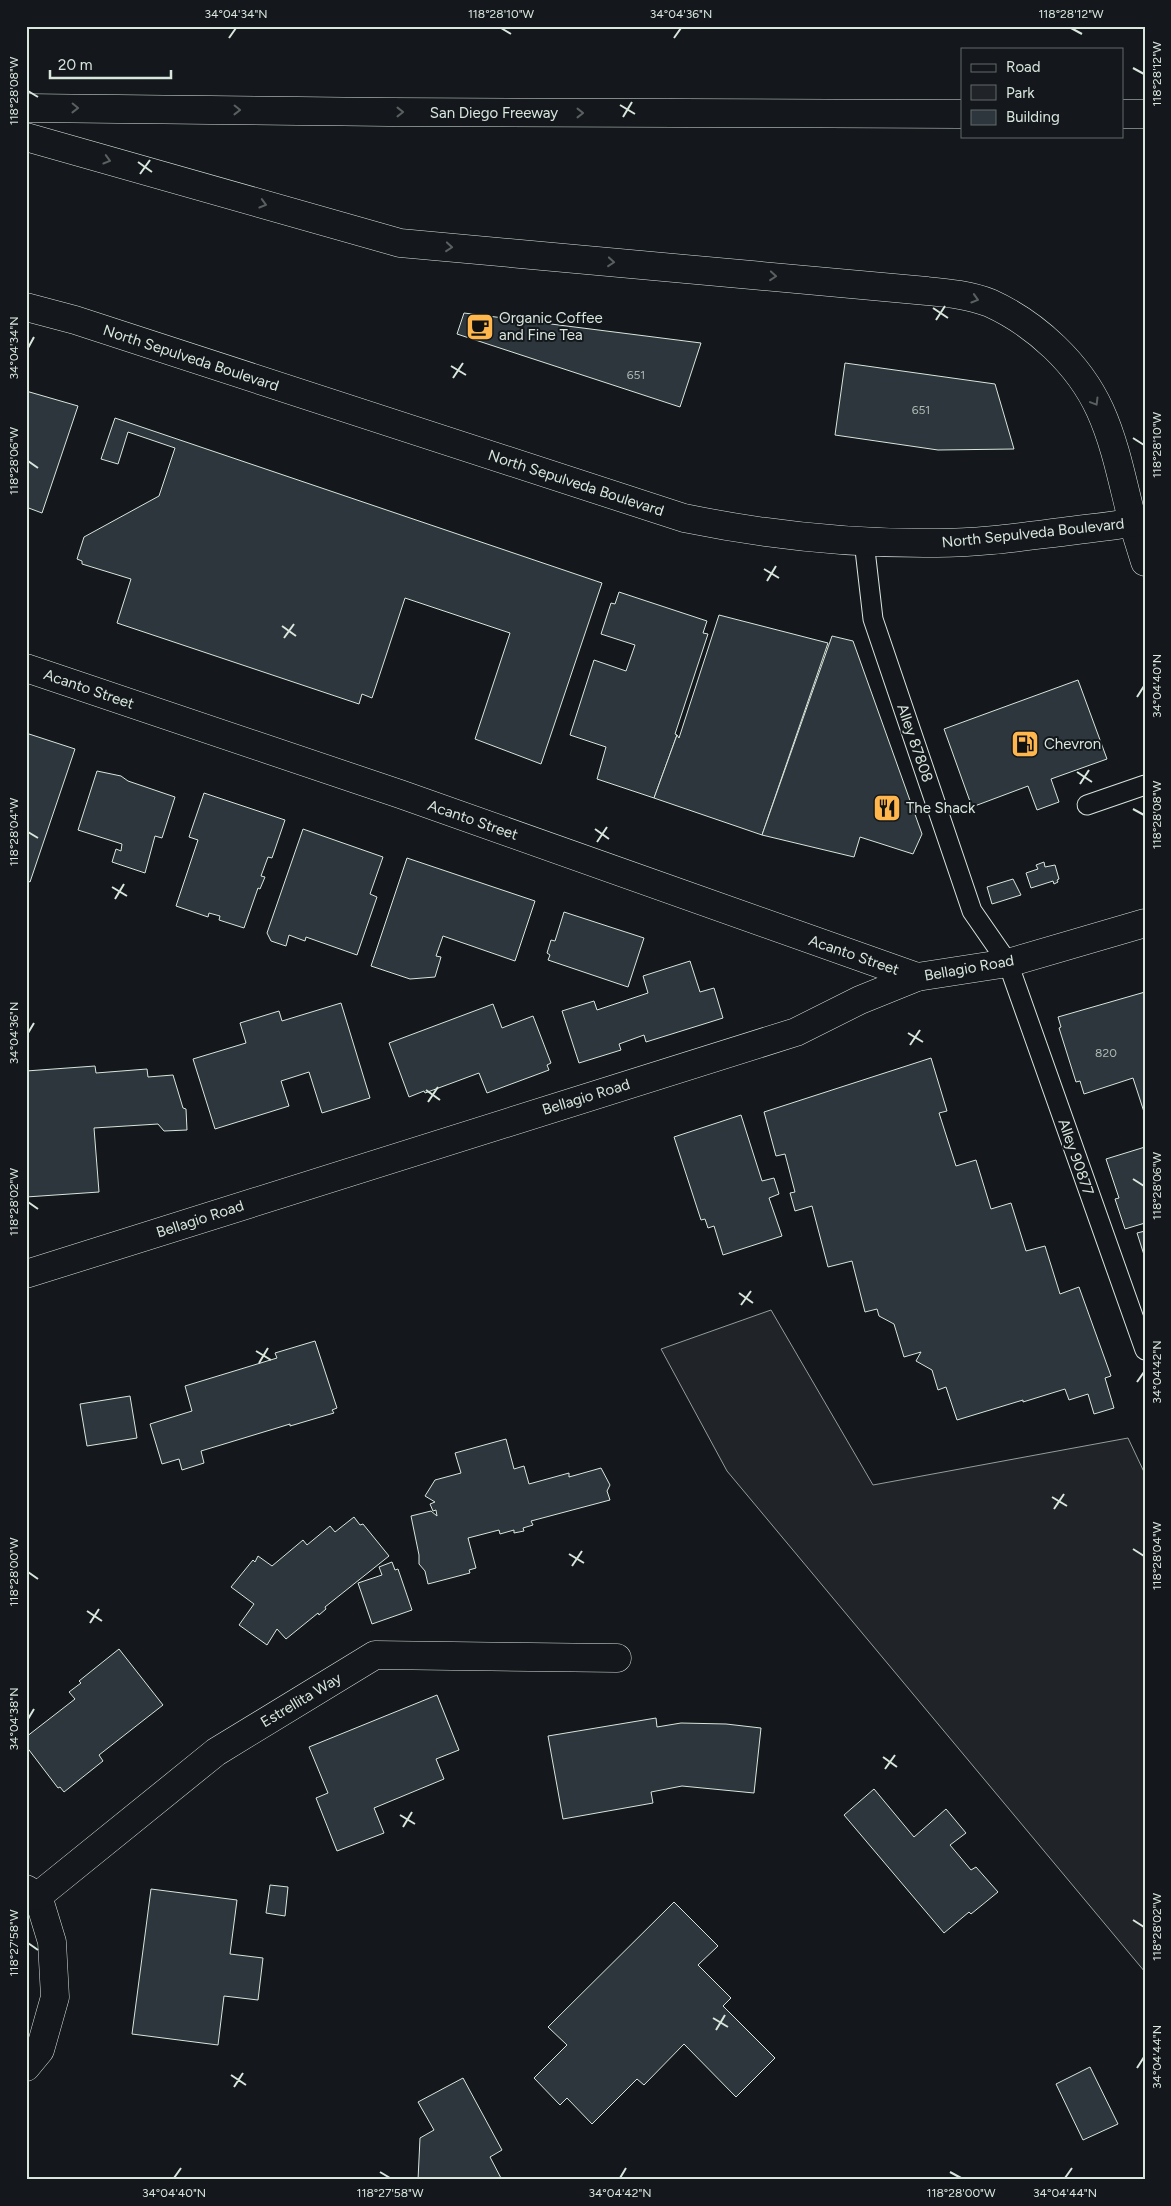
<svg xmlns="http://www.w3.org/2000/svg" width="1171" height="2206" font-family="Figtree,sans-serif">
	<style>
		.green { fill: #202428; stroke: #939e99 }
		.building { fill: #2c363c; stroke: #d8e6dc }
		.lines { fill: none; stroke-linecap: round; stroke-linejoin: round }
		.lane-casing { stroke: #d8e6dc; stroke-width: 21 }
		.street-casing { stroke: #d8e6dc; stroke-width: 29 }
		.secondary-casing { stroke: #d8e6dc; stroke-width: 29 }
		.highway-casing { stroke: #d8e6dc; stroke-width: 29 }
		.lane { stroke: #14181c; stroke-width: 19 }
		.street { stroke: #14181c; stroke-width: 28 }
		.secondary { stroke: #14181c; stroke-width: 28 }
		.highway { stroke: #14181c; stroke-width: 28 }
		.oneway { stroke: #59605f }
		.ticks { fill: none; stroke: #d8e6dc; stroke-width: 2 }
		.labels { text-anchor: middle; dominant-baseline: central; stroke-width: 4; stroke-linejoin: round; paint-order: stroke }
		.number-label { font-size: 12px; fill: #adbab4 }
		.street-label { font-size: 15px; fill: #d8e6dc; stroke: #14181c }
		.poi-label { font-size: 15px; fill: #d8e6dc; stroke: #14181c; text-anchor: start }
		.neatline { fill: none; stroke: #d8e6dc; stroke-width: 2 }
		.ticks-label { font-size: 12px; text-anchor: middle; fill: #d8e6dc }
	</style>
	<rect width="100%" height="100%" fill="#14181c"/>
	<polygon class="green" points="771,1310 873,1485 1128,1438 1145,1474 1145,1972 727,1471 661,1349"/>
	<g class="building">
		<polygon points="464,313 701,343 680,407 457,334"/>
		<polygon points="845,363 995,384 1014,449 938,450 835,435"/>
		<polygon points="26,391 78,406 42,513 26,507"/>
		<polygon points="115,418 602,583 541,764 475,739 510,633 405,598 372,698 362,694 359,704 117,623 131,579 82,564 82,561 77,559 84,537 159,496 175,448 128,432 118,464 101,459"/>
		<polygon points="619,592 707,621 703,633 708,634 675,734 677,735 654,798 597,779 606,747 570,735 594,660 626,671 635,645 601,634 611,603 615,604"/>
		<polygon points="719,615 828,643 762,835 654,798 677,735 679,738"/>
		<polygon points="832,636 853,641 922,834 913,854 860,837 854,857 762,835"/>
		<polygon points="1078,680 1107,759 1051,779 1059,802 1037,810 1028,786 972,807 944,729"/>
		<polygon points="26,733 75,749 30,882 26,880"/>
		<polygon points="97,771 121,776 128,781 175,797 162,838 155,836 145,873 112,862 116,849 121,851 122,844 78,830"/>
		<polygon points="204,793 285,820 272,858 268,857 261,876 265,877 260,889 258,888 244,928 219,920 220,916 209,913 208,917 176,906 198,840 189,837"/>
		<polygon points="303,829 383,857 370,894 377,897 357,955 306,937 305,941 289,935 286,946 271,941 267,933"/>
		<polygon points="407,858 535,901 515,961 443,936 436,956 441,957 435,977 410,979 371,966"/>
		<polygon points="1044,862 1045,867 1055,865 1059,879 1057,880 1058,882 1054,884 1053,881 1031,888 1026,873 1038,869 1036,865"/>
		<polygon points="1013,879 1021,895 992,904 987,887"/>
		<polygon points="564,912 644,938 628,987 548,960 550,955 547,953 551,940 555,941"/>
		<polygon points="690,961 700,992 714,988 723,1018 646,1042 644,1035 619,1044 621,1050 579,1063 562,1011 594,1001 597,1010 648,993 643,976"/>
		<polygon points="1145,992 1145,1115 1133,1078 1084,1094 1080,1081 1076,1082 1059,1028 1061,1027 1058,1017"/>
		<polygon points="341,1003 370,1098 322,1113 309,1072 281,1081 289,1106 215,1129 193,1059 246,1043 240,1023 279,1011 282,1021"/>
		<polygon points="493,1004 502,1028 533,1016 551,1063 547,1065 549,1070 487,1093 479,1073 425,1093 424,1091 409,1097 389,1043"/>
		<polygon points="931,1058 947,1111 939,1113 956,1166 976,1160 991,1209 1011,1203 1026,1251 1045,1246 1060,1294 1079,1287 1111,1376 1105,1378 1114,1408 1094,1414 1088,1394 1069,1400 1065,1389 1023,1402 1023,1400 957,1420 946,1387 938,1390 932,1370 916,1361 921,1352 904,1357 894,1324 879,1316 877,1309 865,1312 852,1261 828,1267 812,1206 795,1211 790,1193 795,1192 785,1154 776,1156 764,1112"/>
		<polygon points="95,1066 96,1073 147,1069 148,1077 173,1075 183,1108 186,1109 187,1130 164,1131 158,1124 94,1128 99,1192 26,1197 26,1071"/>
		<polygon points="741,1115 762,1181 774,1178 779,1194 769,1198 782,1236 723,1255 714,1226 708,1228 705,1219 701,1220 674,1137"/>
		<polygon points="1145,1147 1145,1223 1125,1229 1115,1199 1119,1198 1106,1159"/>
		<polygon points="1145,1231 1145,1258 1137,1233"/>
		<polygon points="315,1341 337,1408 332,1410 334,1413 290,1426 290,1424 201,1451 204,1463 182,1470 179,1459 162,1464 150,1424 192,1411 185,1386 277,1358 275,1353"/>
		<polygon points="130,1396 137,1438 87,1446 80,1404"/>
		<polygon points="506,1439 514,1469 524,1466 529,1484 569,1473 569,1477 601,1468 610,1485 607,1491 610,1500 531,1521 533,1525 523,1528 524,1531 514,1533 514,1530 500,1534 499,1530 468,1538 476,1568 469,1570 470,1573 428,1584 425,1571 419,1564 419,1555 411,1516 431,1511 437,1516 436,1510 433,1511 430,1504 435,1502 425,1496 435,1480 461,1473 455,1453"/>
		<polygon points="354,1517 360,1525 363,1524 389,1556 325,1607 326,1609 319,1615 318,1613 286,1639 277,1629 267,1645 239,1625 254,1604 231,1587 253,1560 255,1562 258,1556 272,1566 303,1540 307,1545 330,1526 335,1532"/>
		<polygon points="392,1562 395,1570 398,1569 412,1610 372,1624 358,1583 382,1575 379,1567"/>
		<polygon points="119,1649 163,1705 99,1755 103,1761 64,1792 60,1787 58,1788 26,1746 26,1737 75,1699 69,1692 81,1683 79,1681"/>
		<polygon points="437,1695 459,1750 436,1759 444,1779 374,1808 384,1833 337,1851 316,1798 328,1793 309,1747"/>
		<polygon points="656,1718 657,1727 681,1723 726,1724 761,1728 754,1793 682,1786 651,1792 653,1803 563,1819 548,1736"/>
		<polygon points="874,1789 914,1837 946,1809 966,1833 950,1845 971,1870 976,1867 998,1892 971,1914 969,1912 944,1933 844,1815"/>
		<polygon points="270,1885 288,1887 285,1916 266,1913"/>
		<polygon points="151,1889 237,1900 230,1954 263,1958 258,2000 224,1996 218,2045 132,2034"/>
		<polygon points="674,1902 718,1946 698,1965 731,1998 723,2006 775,2058 736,2097 684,2044 644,2085 637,2079 592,2124 567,2098 560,2105 534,2078 567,2045 548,2027"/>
		<polygon points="1090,2067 1118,2124 1083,2140 1056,2084"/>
		<polygon points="463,2078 502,2150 490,2157 502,2180 418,2180 420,2138 434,2130 418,2102"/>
	</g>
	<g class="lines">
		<g class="lane-casing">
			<g id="lane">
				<polyline points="864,541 873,619 972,911 1008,963 1145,1350"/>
				<polyline points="1087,805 1145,785"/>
			</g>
		</g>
		<g class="street-casing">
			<g id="street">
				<polyline points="1133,523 1145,562"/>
				<polyline points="26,668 400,794 917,977"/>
				<polyline points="26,1274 796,1032 860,1000 917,977 1008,963 1145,923"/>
				<polyline points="26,1889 38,1896 52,1942 55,1997 40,2050 26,2067"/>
				<polyline points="38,1896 216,1752 375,1655 617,1658"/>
			</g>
		</g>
		<g class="secondary-casing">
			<path id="secondary" d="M26 307 75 320 684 518C767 535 853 544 937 543 979 543 1021 537 1062 532 1090 528 1118 526 1145 520"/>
		</g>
		<g class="highway-casing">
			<g id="highway">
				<polyline points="26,108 388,112 962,114"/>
				<polyline points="1122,114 1145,114"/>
				<path d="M26 137 400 243 927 291C948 293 970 295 990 303 1036 324 1079 364 1100 410 1116 445 1123 485 1133 523"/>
			</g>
		</g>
		<use href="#lane" class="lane"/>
		<use href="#street" class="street"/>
		<use href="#secondary" class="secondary"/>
		<use href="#highway" class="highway"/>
	</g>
	<defs><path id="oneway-chevron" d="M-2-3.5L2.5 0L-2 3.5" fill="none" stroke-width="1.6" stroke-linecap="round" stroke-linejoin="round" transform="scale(1.25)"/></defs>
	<g class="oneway">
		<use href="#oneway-chevron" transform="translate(75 108) rotate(1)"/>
		<use href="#oneway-chevron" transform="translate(237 110) rotate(1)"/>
		<use href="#oneway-chevron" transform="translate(400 112)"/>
		<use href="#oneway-chevron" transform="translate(580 113)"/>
		<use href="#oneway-chevron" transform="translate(107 160) rotate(16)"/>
		<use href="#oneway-chevron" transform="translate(263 204) rotate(16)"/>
		<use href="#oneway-chevron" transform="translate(449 247) rotate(5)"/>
		<use href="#oneway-chevron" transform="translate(611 262) rotate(5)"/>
		<use href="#oneway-chevron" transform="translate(773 276) rotate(5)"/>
		<use href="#oneway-chevron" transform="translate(975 299) rotate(17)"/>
		<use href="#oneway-chevron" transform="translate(1095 402) rotate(59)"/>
	</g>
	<path class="ticks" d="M501 28 511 34M1071 28 1082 34M229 38 236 28M674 38 681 28M1133 68 1144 74M28 91 38 97M620 105 635 114M623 117 632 102M138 162 152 172M140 174 150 160M933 308 948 318M936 320 945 306M28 348 34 337M451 366 466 375M453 378 463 363M1133 438 1144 445M28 461 38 468M764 569 779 578M767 581 776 566M282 626 296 636M284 638 294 624M1137 697 1144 686M1077 772 1092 782M1080 784 1089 770M1133 809 1144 815M595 829 609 839M28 832 38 838M597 842 607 827M112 887 127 896M115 899 124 884M28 1033 34 1023M908 1033 923 1042M910 1045 920 1030M426 1090 440 1100M428 1102 438 1087M1133 1179 1144 1186M28 1202 38 1209M739 1293 753 1303M741 1305 751 1291M256 1351 271 1360M259 1363 268 1348M1137 1382 1144 1372M1052 1497 1067 1506M1054 1509 1064 1494M1133 1549 1144 1556M569 1554 584 1563M572 1566 582 1551M28 1572 38 1579M87 1611 102 1621M90 1623 99 1609M28 1719 34 1709M883 1757 897 1767M885 1769 895 1755M400 1815 415 1824M403 1827 412 1812M1133 1920 1144 1927M28 1943 38 1950M713 2018 728 2027M716 2030 725 2015M1137 2068 1144 2057M231 2075 246 2085M234 2087 243 2073M380 2172 390 2178M950 2172 961 2178M174 2178 181 2168M620 2178 626 2168M1065 2178 1072 2168"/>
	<defs>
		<g id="cafe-square" transform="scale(1.4375)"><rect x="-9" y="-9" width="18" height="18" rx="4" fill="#ffb74d" stroke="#14181c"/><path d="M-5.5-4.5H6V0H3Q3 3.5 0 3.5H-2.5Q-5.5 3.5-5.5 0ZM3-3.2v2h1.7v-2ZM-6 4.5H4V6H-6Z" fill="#111"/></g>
		<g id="fuel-square" transform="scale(1.4375)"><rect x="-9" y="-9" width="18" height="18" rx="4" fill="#ffb74d" stroke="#14181c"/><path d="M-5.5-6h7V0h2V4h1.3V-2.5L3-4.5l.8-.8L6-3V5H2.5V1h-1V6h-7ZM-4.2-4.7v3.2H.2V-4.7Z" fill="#111"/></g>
		<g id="restaurant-square" transform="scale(1.4375)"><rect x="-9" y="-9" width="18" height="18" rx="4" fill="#ffb74d" stroke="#14181c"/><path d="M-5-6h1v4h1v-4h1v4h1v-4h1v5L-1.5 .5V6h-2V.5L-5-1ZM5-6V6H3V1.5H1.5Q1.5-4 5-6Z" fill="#111"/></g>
	</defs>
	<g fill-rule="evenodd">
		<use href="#cafe-square" x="480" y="327"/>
		<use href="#fuel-square" x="1025" y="744"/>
		<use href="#restaurant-square" x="887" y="808"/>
	</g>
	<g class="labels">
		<g class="number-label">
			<text x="636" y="375">651</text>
			<text x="921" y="410">651</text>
			<text x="1106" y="1053">820</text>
		</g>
		<g class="street-label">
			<text x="494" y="113">San Diego Freeway</text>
			<text transform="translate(191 358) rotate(18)">North Sepulveda Boulevard</text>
			<text transform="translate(576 483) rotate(18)">North Sepulveda Boulevard</text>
			<text transform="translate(1033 533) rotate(-6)">North Sepulveda Boulevard</text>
			<text transform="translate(89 689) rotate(19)">Acanto Street</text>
			<text transform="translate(915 743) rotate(71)">Alley 87808</text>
			<text transform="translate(473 820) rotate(19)">Acanto Street</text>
			<text transform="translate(854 955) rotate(19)">Acanto Street</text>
			<text transform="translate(969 968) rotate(-10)">Bellagio Road</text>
			<text transform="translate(586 1097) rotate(-17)">Bellagio Road</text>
			<text transform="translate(1076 1157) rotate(71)">Alley 90877</text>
			<text transform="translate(200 1219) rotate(-18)">Bellagio Road</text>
			<text transform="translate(301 1700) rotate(-31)">Estrellita Way</text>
		</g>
		<g class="poi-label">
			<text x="499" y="318">Organic Coffee<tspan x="499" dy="17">and Fine Tea</tspan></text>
			<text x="1044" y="744">Chevron</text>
			<text x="906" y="808">The Shack</text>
		</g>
	</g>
	<rect width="1171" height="2206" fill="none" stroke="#14181c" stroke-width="55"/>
	<rect x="961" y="48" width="162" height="90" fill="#14181c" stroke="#626a69"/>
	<rect x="971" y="64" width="25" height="8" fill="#14181c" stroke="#626a69"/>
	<text x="1006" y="72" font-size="15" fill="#d8e6dc">Road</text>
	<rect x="971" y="85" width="25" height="15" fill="#202428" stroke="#626a69"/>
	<text x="1006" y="98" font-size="15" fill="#d8e6dc">Park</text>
	<rect x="971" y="110" width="25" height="15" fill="#2c363c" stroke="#626a69"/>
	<text x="1006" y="122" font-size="15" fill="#d8e6dc">Building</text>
	<path d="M50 70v8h121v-8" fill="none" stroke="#d8e6dc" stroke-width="2.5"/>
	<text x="58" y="70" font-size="15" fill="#d8e6dc" stroke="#14181c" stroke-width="4" paint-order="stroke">20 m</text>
	<rect x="28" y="28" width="1116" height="2150" class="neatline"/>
	<g class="ticks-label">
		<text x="236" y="18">34°04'34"N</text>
		<text x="501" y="18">118°28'10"W</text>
		<text x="681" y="18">34°04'36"N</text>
		<text x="1071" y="18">118°28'12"W</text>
		<text transform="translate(1157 74) rotate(-90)" y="4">118°28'12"W</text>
		<text transform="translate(14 91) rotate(-90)" y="4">118°28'08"W</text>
		<text transform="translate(14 348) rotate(-90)" y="4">34°04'34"N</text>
		<text transform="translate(1157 445) rotate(-90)" y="4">118°28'10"W</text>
		<text transform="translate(14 461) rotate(-90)" y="4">118°28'06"W</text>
		<text transform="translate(1157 686) rotate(-90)" y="4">34°04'40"N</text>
		<text transform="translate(1157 815) rotate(-90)" y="4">118°28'08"W</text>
		<text transform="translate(14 832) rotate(-90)" y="4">118°28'04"W</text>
		<text transform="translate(14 1033) rotate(-90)" y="4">34°04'36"N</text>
		<text transform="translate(1157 1186) rotate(-90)" y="4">118°28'06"W</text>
		<text transform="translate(14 1202) rotate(-90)" y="4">118°28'02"W</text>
		<text transform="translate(1157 1372) rotate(-90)" y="4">34°04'42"N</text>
		<text transform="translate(1157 1556) rotate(-90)" y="4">118°28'04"W</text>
		<text transform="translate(14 1572) rotate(-90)" y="4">118°28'00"W</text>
		<text transform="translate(14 1719) rotate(-90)" y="4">34°04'38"N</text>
		<text transform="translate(1157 1927) rotate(-90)" y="4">118°28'02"W</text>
		<text transform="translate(14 1943) rotate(-90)" y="4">118°27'58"W</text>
		<text transform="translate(1157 2057) rotate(-90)" y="4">34°04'44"N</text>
		<text x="174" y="2197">34°04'40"N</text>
		<text x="390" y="2197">118°27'58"W</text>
		<text x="620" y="2197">34°04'42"N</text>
		<text x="961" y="2197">118°28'00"W</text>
		<text x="1065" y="2197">34°04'44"N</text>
	</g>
</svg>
